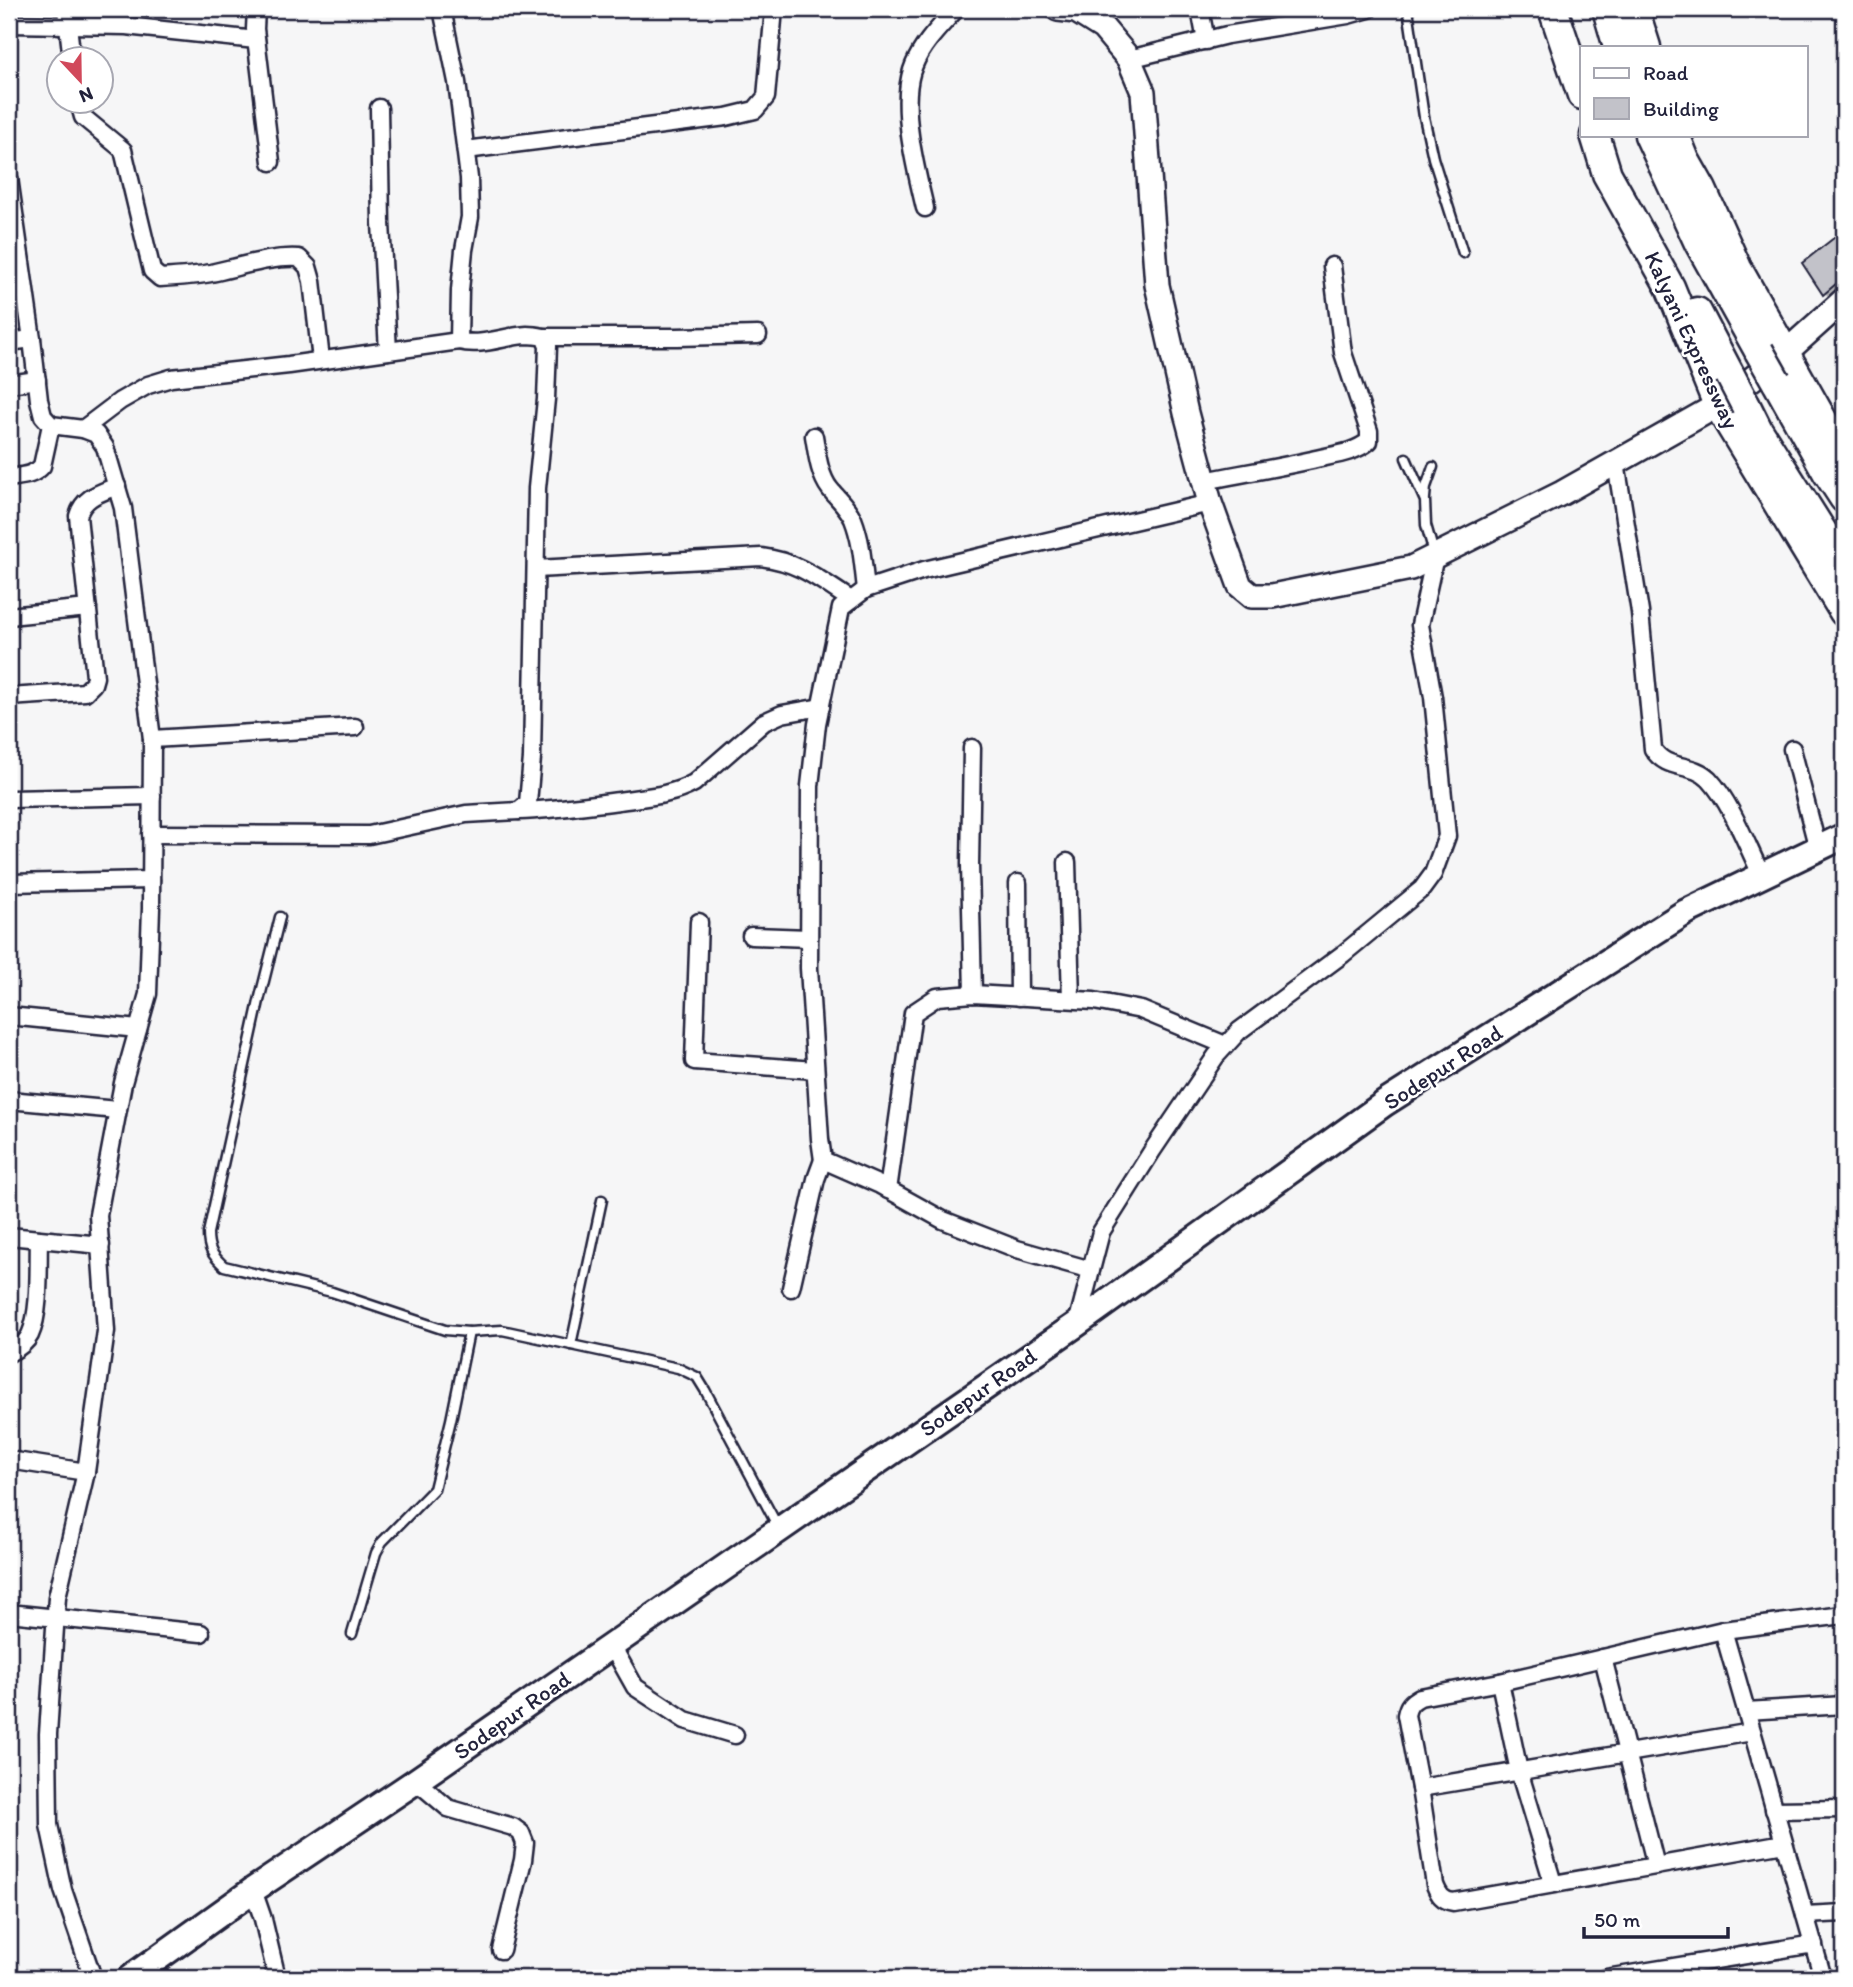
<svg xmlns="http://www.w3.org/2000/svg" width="1853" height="1987" font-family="Itim,sans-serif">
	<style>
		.building { fill: #c2c2c9; stroke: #22223b; stroke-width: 2; filter: url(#shadow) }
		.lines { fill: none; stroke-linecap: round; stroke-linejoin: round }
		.lane-casing { stroke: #22223b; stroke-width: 13 }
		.street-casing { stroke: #22223b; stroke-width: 21 }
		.secondary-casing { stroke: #22223b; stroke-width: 28 }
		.primary-casing { stroke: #22223b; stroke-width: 30 }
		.highway-casing { stroke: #22223b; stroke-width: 33 }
		.lane { stroke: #fff; stroke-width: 8 }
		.street { stroke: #fff; stroke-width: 16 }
		.secondary { stroke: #fff; stroke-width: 23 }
		.primary { stroke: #fff; stroke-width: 24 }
		.highway { stroke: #fff; stroke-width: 28 }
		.highway-bridge-casing { stroke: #22223b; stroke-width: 33; stroke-linecap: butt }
		.highway-bridge { stroke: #fff; stroke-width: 28 }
		.labels { text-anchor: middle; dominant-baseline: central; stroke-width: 5; stroke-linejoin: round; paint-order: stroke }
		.street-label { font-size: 23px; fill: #22223b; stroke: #fff }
	</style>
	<defs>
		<filter id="shadow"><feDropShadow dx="8" dy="4.5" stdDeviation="0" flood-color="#0004"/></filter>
	</defs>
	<rect width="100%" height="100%" fill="#f6f6f7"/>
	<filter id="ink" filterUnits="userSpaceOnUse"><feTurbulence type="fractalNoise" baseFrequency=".0143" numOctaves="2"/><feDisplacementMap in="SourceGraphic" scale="14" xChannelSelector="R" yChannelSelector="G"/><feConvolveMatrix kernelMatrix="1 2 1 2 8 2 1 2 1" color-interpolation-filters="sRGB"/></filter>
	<g filter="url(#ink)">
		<polygon class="building" points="1844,230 1844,277 1823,295 1802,263"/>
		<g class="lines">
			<g class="lane-casing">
				<g id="lane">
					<polyline points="1408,9 1424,117 1433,158 1463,253"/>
					<polyline points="1406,458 1425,501 1426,525 1434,553"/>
					<polyline points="1425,498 1426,487 1433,467"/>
					<path d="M280 917 259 1001 208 1233C208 1249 212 1255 224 1266L332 1292 445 1330 469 1332 502 1330 678 1368 697 1377 705 1390 778 1527"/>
					<polyline points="571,1345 602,1200"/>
					<polyline points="352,1634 376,1553 382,1542 434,1489 451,1420 469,1332"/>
				</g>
			</g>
			<g class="street-casing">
				<g id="street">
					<polyline points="66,9 72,60"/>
					<polyline points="256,9 255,29 271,162"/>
					<polyline points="1200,9 1206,41"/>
					<polyline points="9,24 126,26 256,40"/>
					<polyline points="1129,59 1227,35 1348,15 1369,9"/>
					<path d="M79 102 83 117 123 150 152 271 160 278C177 277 194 276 211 273 240 267 270 256 299 258L308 267 312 281 321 360"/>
					<polyline points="379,108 381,223 388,351"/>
					<polyline points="466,150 726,117 755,110 766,97 774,9"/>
					<polyline points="9,178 32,339 39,400 43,416 51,425 83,429 96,434 105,447 123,508 152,739 151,908 148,994 123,1083 98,1215 106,1331 86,1472 9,1460"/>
					<path d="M925 208C916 170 898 102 914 65 923 43 941 26 956 9"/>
					<polyline points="544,337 677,337 758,335"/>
					<polyline points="9,342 32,339"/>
					<polyline points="9,384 37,380"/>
					<polyline points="83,429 120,401 148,385 171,378 289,365 459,341"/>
					<path d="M814 436C817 453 819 475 830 489 838 499 847 506 853 519 862 542 863 565 866 589"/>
					<path d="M1616 463 1640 612 1653 749C1666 771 1692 762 1709 779 1732 804 1747 846 1762 876"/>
					<path d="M9 478C21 476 34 476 42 466L51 425"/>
					<path d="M1204 481C1240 474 1276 468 1312 460 1331 455 1353 454 1369 441V431L1343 353 1332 266"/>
					<path d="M536 569 761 557C800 562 820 580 851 600"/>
					<polyline points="9,616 88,608"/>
					<path d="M9 697 85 692 93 684 95 677 78 516C83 497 100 493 117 486"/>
					<polyline points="152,739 355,727"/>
					<polyline points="972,748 970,865 973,994"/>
					<polyline points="1792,749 1818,849"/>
					<polyline points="9,799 152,796"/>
					<path d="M519 811C553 810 585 805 619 801 644 797 671 796 694 783L764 722 782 714 821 707"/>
					<path d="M151 834 369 835 466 814 519 811 528 803 532 758 537 488 546 399 548 346 544 337C539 336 533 335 527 335 504 336 482 347 459 341L460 290 464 250 470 217 469 178 457 82 442 9"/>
					<polyline points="1067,862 1071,999"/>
					<polyline points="9,883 151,880"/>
					<polyline points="1018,883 1019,997"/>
					<polyline points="699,922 694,1061 815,1070"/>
					<polyline points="751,936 809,938"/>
					<polyline points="9,1016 138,1029"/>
					<polyline points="9,1100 117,1110"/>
					<polyline points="888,1190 913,1013 937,997 973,994 1094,1001 1141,1010 1225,1045"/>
					<polyline points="9,1236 101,1245"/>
					<polyline points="1091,1270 1017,1249 943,1220 880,1185 823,1160 820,1139 809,968 810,786 817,724 841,608 866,589 924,570 1210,503"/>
					<polyline points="791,1288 816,1179 823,1160"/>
					<polyline points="1077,1324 1101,1232 1152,1151 1216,1056 1239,1031 1343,954 1422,889 1433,874 1447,836 1433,697 1420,625 1435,556"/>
					<path d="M9 1353C17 1349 26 1343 30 1335 41 1311 38 1265 39 1239"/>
					<polyline points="86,1472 57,1597 48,1734 49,1825 63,1890 93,1978"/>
					<polyline points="9,1613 201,1633"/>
					<polyline points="1723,1630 1844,1615"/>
					<polyline points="612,1646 635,1687 685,1720 735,1735"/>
					<polyline points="1603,1658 1656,1866"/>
					<polyline points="1500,1682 1519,1771 1553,1883"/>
					<polyline points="1746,1711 1844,1705"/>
					<polyline points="416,1781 448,1808 513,1827 521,1833 525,1843 523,1860 501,1950"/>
					<polyline points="1420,1788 1752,1732"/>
					<polyline points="1774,1810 1844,1809"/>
					<path d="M1784 1843 1453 1902C1442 1900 1439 1895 1435 1885L1420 1788 1406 1715C1408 1705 1411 1702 1420 1697L1500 1682 1723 1630 1823 1978"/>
					<polyline points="253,1890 263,1919 277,1978"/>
					<polyline points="1805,1915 1844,1913"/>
					<polyline points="1606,1978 1814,1944"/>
				</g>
			</g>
			<g class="secondary-casing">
				<polyline id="secondary" points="1058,9 1076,11 1103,28 1129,59 1143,92 1157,285 1186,413 1210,503 1240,586 1252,596 1272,596 1411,568 1562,493 1718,405 1784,354 1844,300"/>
			</g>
			<g class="primary-casing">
				<polyline id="primary" points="130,1978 253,1890 416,1781 1077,1324 1385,1103 1686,912 1844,836"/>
			</g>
			<g class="highway-casing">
				<g id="highway">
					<polyline points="1553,9 1582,95"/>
					<polyline points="1607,9 1618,47"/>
					<polyline points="1634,9 1646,47"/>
					<polyline points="1595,135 1607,174 1670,287 1718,405 1844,612"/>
					<polyline points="1649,135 1699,243 1759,351"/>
					<polyline points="1675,135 1685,160 1702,190 1737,268 1844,458"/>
					<polyline points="1697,312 1730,375"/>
					<polyline points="1776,381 1827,472 1844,498"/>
					<polyline points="1746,406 1758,430 1844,566"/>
				</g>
			</g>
			<use href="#lane" class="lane"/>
			<use href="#street" class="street"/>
			<use href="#secondary" class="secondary"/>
			<use href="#primary" class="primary"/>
			<use href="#highway" class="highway"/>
			<g class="highway-bridge-casing">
				<g id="highway-bridge">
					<polyline points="1759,351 1776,381"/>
					<polyline points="1730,375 1746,406"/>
				</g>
			</g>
			<use href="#highway-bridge" class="highway-bridge"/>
		</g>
	</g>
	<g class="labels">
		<g class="street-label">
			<text transform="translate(1692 340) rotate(65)">Kalyani Expressway</text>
			<text transform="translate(1443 1067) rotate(-33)">Sodepur Road</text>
			<text transform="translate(978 1392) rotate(-35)">Sodepur Road</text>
			<text transform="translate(512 1715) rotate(-35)">Sodepur Road</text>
		</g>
	</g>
	<rect width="1853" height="1987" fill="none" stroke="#fff" stroke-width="35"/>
	<rect x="18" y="18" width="1818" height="1952" fill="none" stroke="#22223b" stroke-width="2.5" filter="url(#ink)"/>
	<rect x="1580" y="46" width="228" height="91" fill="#ffffff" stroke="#a7a7b1" stroke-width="2"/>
	<rect x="1594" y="68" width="35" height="10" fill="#ffffff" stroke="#a7a7b1" stroke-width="2"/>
	<text x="1643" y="80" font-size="21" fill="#22223b">Road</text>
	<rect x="1594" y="98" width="35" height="21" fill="#c2c2c9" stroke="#a7a7b1" stroke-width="2"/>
	<text x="1643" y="116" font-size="21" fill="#22223b">Building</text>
	<g transform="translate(80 80) rotate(158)"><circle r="33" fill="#ffffff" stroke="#a7a7b1" stroke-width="2"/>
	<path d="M0-5L12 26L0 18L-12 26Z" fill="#d1495b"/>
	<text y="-10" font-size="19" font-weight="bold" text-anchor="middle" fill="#22223b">N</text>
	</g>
	<path d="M1584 1927v10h144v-10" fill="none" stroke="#22223b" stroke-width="3.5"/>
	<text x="1594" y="1927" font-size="21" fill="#22223b" stroke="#ffffff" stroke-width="5" paint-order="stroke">50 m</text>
</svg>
